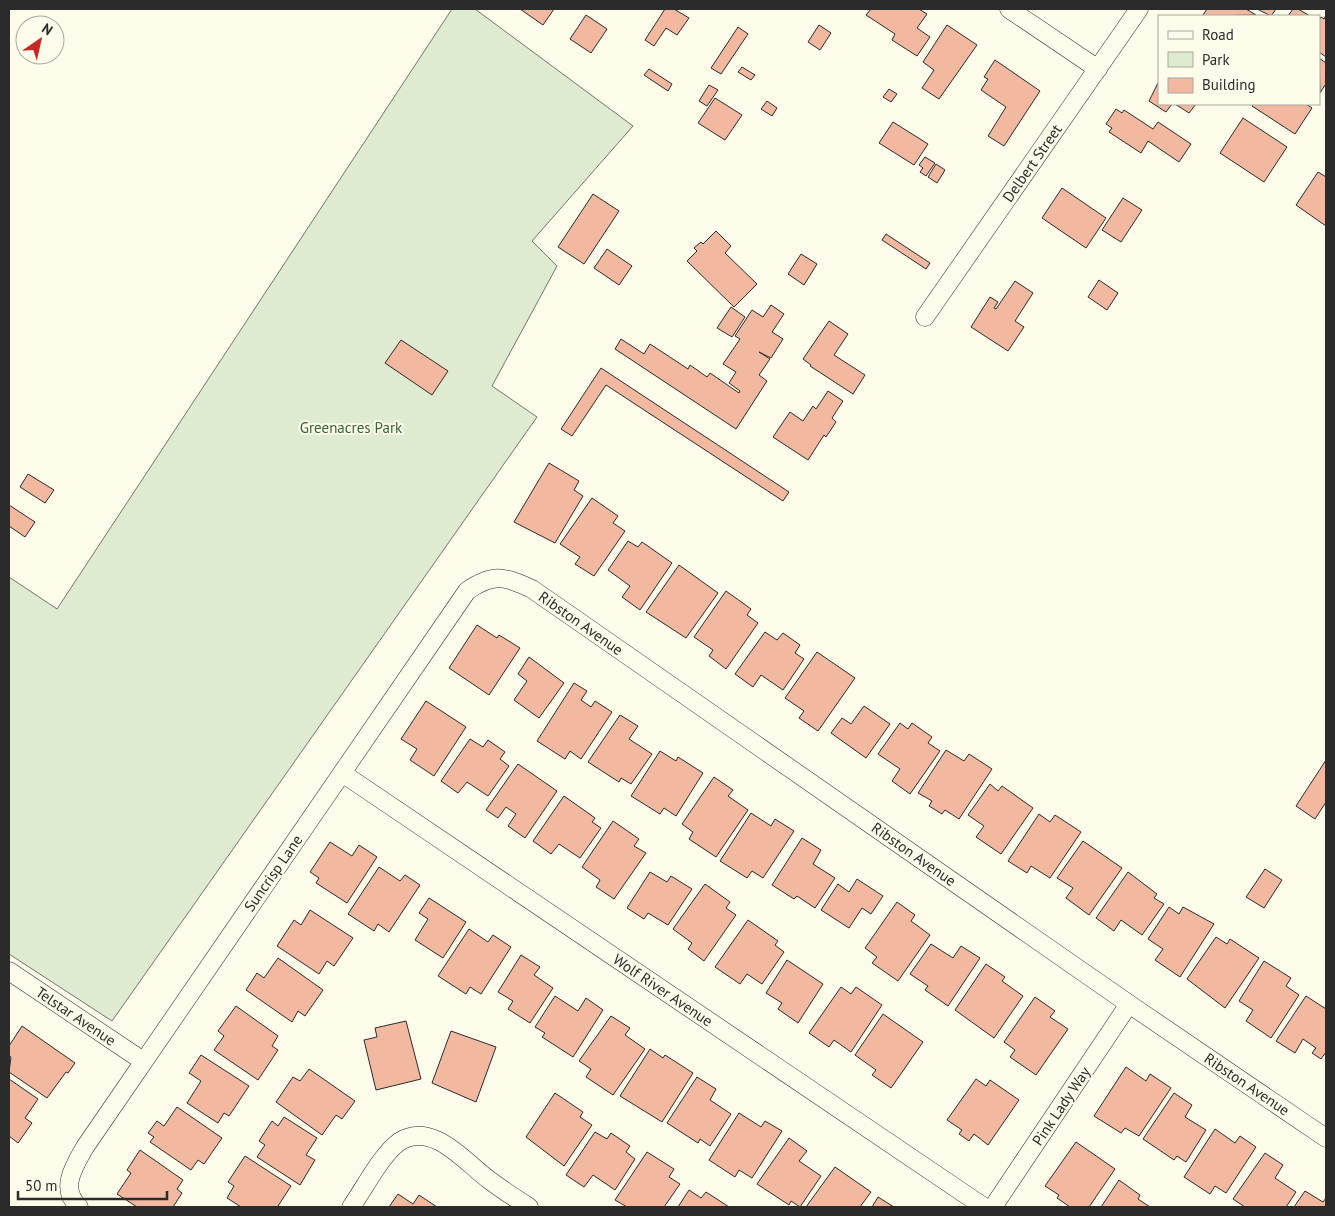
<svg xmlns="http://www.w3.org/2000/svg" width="1335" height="1216" font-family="'PT Sans',sans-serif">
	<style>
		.green { fill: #deebd1; stroke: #74746e }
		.building { fill: #f2b8a0; stroke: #2b2b2b }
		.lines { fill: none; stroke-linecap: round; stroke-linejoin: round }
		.street-casing { stroke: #2b2b2b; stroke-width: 19 }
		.street { stroke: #fdfbea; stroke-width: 18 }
		.labels { text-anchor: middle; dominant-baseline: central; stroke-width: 4; stroke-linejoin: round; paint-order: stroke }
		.street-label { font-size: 15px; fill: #2b2b2b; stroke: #fdfbea }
		.park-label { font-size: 15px; fill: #34623c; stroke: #fdfbea }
	</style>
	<rect width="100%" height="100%" fill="#fdfbea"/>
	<polygon class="green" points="452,9 475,9 633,126 532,241 557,266 492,386 537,417 112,1021 9,954 9,577 57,609"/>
	<g class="building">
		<polygon points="520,9 554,9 543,25"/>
		<polygon points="665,9 674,9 689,18 677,35 666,28 654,46 645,40"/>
		<polygon points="871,9 919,9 927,14 917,28 930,37 917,56 892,40 895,34 866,15"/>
		<polygon points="1207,9 1246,9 1256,15 1205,16 1203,15"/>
		<polygon points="1257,9 1276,9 1271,16"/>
		<polygon points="1293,9 1298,9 1310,16 1288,16"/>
		<polygon points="586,15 607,29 591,53 570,39"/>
		<polygon points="1326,15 1326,57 1319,52 1319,20 1321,17 1324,19"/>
		<polygon points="819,25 831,33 820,50 808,42"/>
		<polygon points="947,25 977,45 939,99 922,88 934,70 923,62"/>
		<polygon points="738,27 748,34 721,74 711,68"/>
		<polygon points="1319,58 1326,63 1326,86 1325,85 1320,93"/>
		<polygon points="995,60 1040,91 1004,146 988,136 1006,107 981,90 988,79 984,77"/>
		<polygon points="742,67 755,75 751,80 738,72"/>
		<polygon points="649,69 672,84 668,91 644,75"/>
		<polygon points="1159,81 1159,104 1172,104 1166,112 1149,101"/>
		<polygon points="709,85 718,90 707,106 699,101"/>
		<polygon points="889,89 897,94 891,102 883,97"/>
		<polygon points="715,98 742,115 725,140 698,123"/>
		<polygon points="767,101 777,108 772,116 761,109"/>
		<polygon points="1175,104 1196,104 1189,113"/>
		<polygon points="1254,104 1306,104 1312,108 1295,134 1252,106"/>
		<polygon points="1116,109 1122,113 1124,110 1153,129 1158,122 1191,144 1179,162 1148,141 1141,153 1109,132 1112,128 1106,124"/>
		<polygon points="1243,118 1287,147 1264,182 1220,153"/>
		<polygon points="893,122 928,144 914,165 879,143"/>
		<polygon points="925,157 935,163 926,176 920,172 923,168 919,165"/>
		<polygon points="936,164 945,170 937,183 928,177"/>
		<polygon points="1318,172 1326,177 1326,226 1296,205"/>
		<polygon points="1062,188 1106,218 1086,248 1042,218"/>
		<polygon points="593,194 619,211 584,264 558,247"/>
		<polygon points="1123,198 1142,210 1121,242 1102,230"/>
		<polygon points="716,231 731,246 725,253 757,284 734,307 687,261 697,251 694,248 701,242 703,244"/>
		<polygon points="886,234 930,263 926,269 882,240"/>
		<polygon points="607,249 632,266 619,285 594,268"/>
		<polygon points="801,254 817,264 804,285 788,274"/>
		<polygon points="1099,280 1118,293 1107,310 1088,297"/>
		<polygon points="1015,281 1033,293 1015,321 1024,327 1008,351 971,327 990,297 998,302 994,308 996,309"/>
		<polygon points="771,305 784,314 772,332 783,339 771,358 759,352 770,359 759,375 767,381 736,429 615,349 621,339 644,354 650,344 688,369 690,365 707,377 710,373 739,393 740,391 729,383 736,372 723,364 740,339 735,336 752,310 763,317"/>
		<polygon points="731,307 745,317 732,337 717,328"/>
		<polygon points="829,321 848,334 834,355 865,375 853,394 810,366 811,365 803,359"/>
		<polygon points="401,340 448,371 432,395 385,363"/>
		<polygon points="601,368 789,492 783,501 606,385 572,436 561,429"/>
		<polygon points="828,391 843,401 832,418 836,422 826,437 824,435 808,460 773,437 790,412 803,421 813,406 816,409"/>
		<polygon points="549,463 579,481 574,490 583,496 555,543 514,522"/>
		<polygon points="28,474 54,490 45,503 20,487"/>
		<polygon points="592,498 618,516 613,523 625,531 594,576 575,564 580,557 560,544"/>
		<polygon points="9,505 35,522 25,537 9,526"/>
		<polygon points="628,541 638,547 642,542 672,563 640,610 622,597 630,586 608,570"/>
		<polygon points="679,565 718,593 686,638 646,612"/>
		<polygon points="726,591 751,609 747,615 758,623 726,669 709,656 713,650 694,637"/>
		<polygon points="477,625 497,638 499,635 520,648 489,695 449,668"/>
		<polygon points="765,632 777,640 783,633 800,645 795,653 804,659 783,690 761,675 753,687 735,674"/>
		<polygon points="817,652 855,678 818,731 799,718 804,711 785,698"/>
		<polygon points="529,657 564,683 539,718 514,700 527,681 518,674"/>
		<polygon points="574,683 587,691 581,700 591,707 595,701 612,712 581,759 570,751 565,759 537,741"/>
		<polygon points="426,701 466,727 434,776 410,760 417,749 401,739"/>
		<polygon points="864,706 890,724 866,758 831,733 842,718 851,724"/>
		<polygon points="620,715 638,726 629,739 652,754 631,784 621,778 619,782 588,762"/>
		<polygon points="900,723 908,729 912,723 932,737 928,743 940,751 910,794 892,781 900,769 878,754"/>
		<polygon points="470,739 483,747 488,740 505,752 500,759 509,766 488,796 467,782 458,793 441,781"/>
		<polygon points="946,750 964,761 969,754 992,769 959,819 945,810 942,814 929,806 932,801 918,793"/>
		<polygon points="660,751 676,761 678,757 703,773 676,816 664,808 660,814 631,796"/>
		<polygon points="1326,760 1326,802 1315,819 1296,806"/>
		<polygon points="518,764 557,791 525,838 508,826 516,814 506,807 498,818 486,810"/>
		<polygon points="714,777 733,790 728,796 748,810 716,857 689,839 693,832 682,824"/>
		<polygon points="990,784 998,791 1002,786 1033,808 1001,854 976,837 984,826 968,815"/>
		<polygon points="564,796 595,818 592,822 601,828 580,858 559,844 551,854 533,841"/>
		<polygon points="751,813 771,826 775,819 794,831 763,878 752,871 747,878 720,861"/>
		<polygon points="1039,814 1050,822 1055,815 1081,832 1050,878 1031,866 1027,873 1008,861"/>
		<polygon points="613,821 639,839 634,846 646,853 614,899 596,887 600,880 582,867"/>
		<polygon points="802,838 821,850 813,864 835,878 815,908 797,896 794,899 772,885"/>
		<polygon points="1083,841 1122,868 1089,915 1066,898 1073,888 1057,878"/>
		<polygon points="330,842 352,856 359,845 377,857 347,903 316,883 319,878 310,872"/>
		<polygon points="379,867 400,881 405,875 420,885 389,932 378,924 374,931 348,914"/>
		<polygon points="1265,869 1282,880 1264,908 1246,897"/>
		<polygon points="650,872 667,882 671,876 692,889 668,925 648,913 644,919 627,908"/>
		<polygon points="1128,872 1157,894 1154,898 1164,904 1142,935 1121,920 1114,931 1096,918"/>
		<polygon points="857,879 883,896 871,914 862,908 849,928 821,910 838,884 849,892"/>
		<polygon points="705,884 730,902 726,908 736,915 704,961 688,949 692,943 673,929"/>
		<polygon points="429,898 466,922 443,958 415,940 428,919 419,913"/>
		<polygon points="897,902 915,915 911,921 930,935 898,981 872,963 877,957 865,948"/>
		<polygon points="1169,907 1179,914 1183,907 1214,924 1180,977 1155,960 1163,949 1148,939"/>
		<polygon points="310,910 353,938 334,966 327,961 319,974 277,946 294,920 301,925"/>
		<polygon points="748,920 778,941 775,945 784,952 762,984 747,974 740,984 715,967"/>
		<polygon points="469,929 488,942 493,935 511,947 481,994 470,987 466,994 438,976"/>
		<polygon points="1216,937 1227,944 1230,939 1259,958 1225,1008 1187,979"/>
		<polygon points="931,944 953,958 961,946 980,958 948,1006 925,990 928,986 910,974"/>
		<polygon points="521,955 540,967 534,975 553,988 530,1023 508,1009 513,1001 498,992"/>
		<polygon points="278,958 323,990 305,1016 298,1011 292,1022 246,990 257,973 264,978"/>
		<polygon points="787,960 823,984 798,1023 778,1009 782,1003 766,993"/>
		<polygon points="1264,961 1291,978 1286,986 1299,995 1271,1038 1246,1021 1253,1010 1239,1001"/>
		<polygon points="986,964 1005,977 1002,981 1023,996 994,1038 955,1010"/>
		<polygon points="841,987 851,994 856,987 882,1005 851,1052 834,1040 829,1047 809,1033"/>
		<polygon points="555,996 578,1011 586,998 603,1010 573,1057 542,1037 545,1033 535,1027"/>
		<polygon points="1306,996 1326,1009 1326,1052 1321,1059 1312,1053 1316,1048 1303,1039 1295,1053 1276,1041"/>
		<polygon points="1035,997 1055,1011 1050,1017 1068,1029 1036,1075 1010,1057 1015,1050 1004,1042"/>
		<polygon points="236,1006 278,1036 272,1046 278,1050 258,1080 214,1050 224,1036 218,1031"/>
		<polygon points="883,1014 923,1042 891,1088 872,1075 876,1070 855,1055"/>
		<polygon points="611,1016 630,1028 625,1035 645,1049 613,1095 586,1077 591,1069 579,1061"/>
		<polygon points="406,1021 421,1079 376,1090 364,1040 377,1037 375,1028"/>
		<polygon points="22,1026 75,1063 68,1073 66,1072 47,1098 9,1072 11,1057 9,1056 9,1046"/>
		<polygon points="451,1031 496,1047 476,1102 432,1083"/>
		<polygon points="650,1049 663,1058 665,1055 693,1073 662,1122 620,1096"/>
		<polygon points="201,1055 249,1086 229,1116 224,1113 218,1123 187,1103 201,1081 189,1073"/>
		<polygon points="1126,1067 1146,1081 1150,1074 1171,1088 1139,1136 1125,1128 1121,1133 1094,1116"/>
		<polygon points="309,1069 355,1101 342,1119 336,1115 322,1135 276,1102 293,1077 300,1081"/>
		<polygon points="697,1077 716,1089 710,1100 731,1114 710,1146 700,1139 698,1143 667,1123"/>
		<polygon points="9,1079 38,1099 25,1118 32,1123 18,1143 9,1136"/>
		<polygon points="976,1079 986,1086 990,1080 1019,1100 988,1145 974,1134 969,1141 959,1134 962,1130 947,1120"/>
		<polygon points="555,1093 583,1112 580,1117 592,1125 564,1166 526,1137"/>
		<polygon points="1174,1093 1192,1105 1185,1117 1206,1130 1186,1162 1177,1156 1174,1160 1143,1139"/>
		<polygon points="177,1107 222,1138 204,1164 198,1160 191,1170 150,1142 154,1137 148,1133 157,1121 164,1126"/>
		<polygon points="739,1113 761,1127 765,1121 782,1131 752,1178 739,1170 735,1177 709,1160"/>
		<polygon points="284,1117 317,1138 306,1155 315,1160 300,1185 257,1157 265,1145 259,1141 272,1121 278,1126"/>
		<polygon points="1215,1129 1235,1143 1240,1136 1256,1147 1226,1193 1215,1186 1210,1194 1184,1177"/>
		<polygon points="595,1132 607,1139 611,1133 630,1146 626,1152 635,1159 615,1190 593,1175 584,1187 566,1175"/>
		<polygon points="789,1138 807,1151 799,1161 821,1176 800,1207 791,1201 789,1205 757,1184"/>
		<polygon points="1076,1142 1115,1169 1089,1207 1070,1207 1057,1198 1059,1195 1045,1186"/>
		<polygon points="140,1150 183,1180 177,1189 182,1193 173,1207 137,1207 117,1194 131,1173 127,1170"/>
		<polygon points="647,1152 674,1169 669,1177 680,1184 664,1207 627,1207 615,1200"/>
		<polygon points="1265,1153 1283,1165 1275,1178 1296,1192 1286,1207 1245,1207 1233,1199"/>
		<polygon points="245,1156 291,1186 278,1206 280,1207 241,1207 227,1198 234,1186 228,1182"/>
		<polygon points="835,1167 871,1192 860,1207 806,1207"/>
		<polygon points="1119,1180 1140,1195 1138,1199 1150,1207 1101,1207"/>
		<polygon points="689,1190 701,1198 706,1192 729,1207 678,1207"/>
		<polygon points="1305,1191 1323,1202 1326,1198 1326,1207 1294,1207"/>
		<polygon points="398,1194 413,1204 419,1195 437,1207 389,1207"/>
		<polygon points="878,1197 894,1207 872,1207"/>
	</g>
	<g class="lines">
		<g class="street-casing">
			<g id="street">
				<polyline points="1009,9 1098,69"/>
				<polyline points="925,317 1139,9"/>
				<polyline points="342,773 984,1207"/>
				<polyline points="9,971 143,1061"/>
				<path d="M79 1207C59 1189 74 1166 85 1147L467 591C493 573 505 576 532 589L1129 1004 1326 1138"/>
				<path d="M351 1207C364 1189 381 1155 399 1142 432 1120 465 1162 488 1179 501 1189 515 1198 529 1207"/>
				<polyline points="993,1207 1129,1004"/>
			</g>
		</g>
		<use href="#street" class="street"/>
	</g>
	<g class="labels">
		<g class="street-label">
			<text transform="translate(1032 163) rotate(-55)">Delbert Street</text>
			<text transform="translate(581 623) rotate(35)">Ribston Avenue</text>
			<text transform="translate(914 854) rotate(35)">Ribston Avenue</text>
			<text transform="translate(273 873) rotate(-55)">Suncrisp Lane</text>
			<text transform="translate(663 990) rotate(34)">Wolf River Avenue</text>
			<text transform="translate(76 1016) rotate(34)">Telstar Avenue</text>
			<text transform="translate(1247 1084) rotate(34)">Ribston Avenue</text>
			<text transform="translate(1061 1106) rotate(-56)">Pink Lady Way</text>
		</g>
		<g class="park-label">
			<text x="351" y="427">Greenacres Park</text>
		</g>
	</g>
	<rect width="1335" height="1216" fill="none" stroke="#2b2b2b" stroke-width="20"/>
	<rect x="1158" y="15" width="162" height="90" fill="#fdfbea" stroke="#a9a89e"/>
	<rect x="1168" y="31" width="25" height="8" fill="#fdfbea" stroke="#a9a89e"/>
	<text x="1202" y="40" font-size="15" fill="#2b2b2b">Road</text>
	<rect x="1168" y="52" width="25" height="15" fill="#deebd1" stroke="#a9a89e"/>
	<text x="1202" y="65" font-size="15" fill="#2b2b2b">Park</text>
	<rect x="1168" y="78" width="25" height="15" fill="#f2b8a0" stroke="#a9a89e"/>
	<text x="1202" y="90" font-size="15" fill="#2b2b2b">Building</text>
	<g transform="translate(40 40) rotate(34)"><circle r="24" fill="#fdfbea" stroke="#a9a89e"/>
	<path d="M0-4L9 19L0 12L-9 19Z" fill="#c62828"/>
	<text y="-8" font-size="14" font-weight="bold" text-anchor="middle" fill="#2b2b2b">N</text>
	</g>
	<path d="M18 1191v8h149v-8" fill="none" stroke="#2b2b2b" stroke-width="2.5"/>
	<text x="25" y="1191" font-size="15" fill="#2b2b2b" stroke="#fdfbea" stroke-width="4" paint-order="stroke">50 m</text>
</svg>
